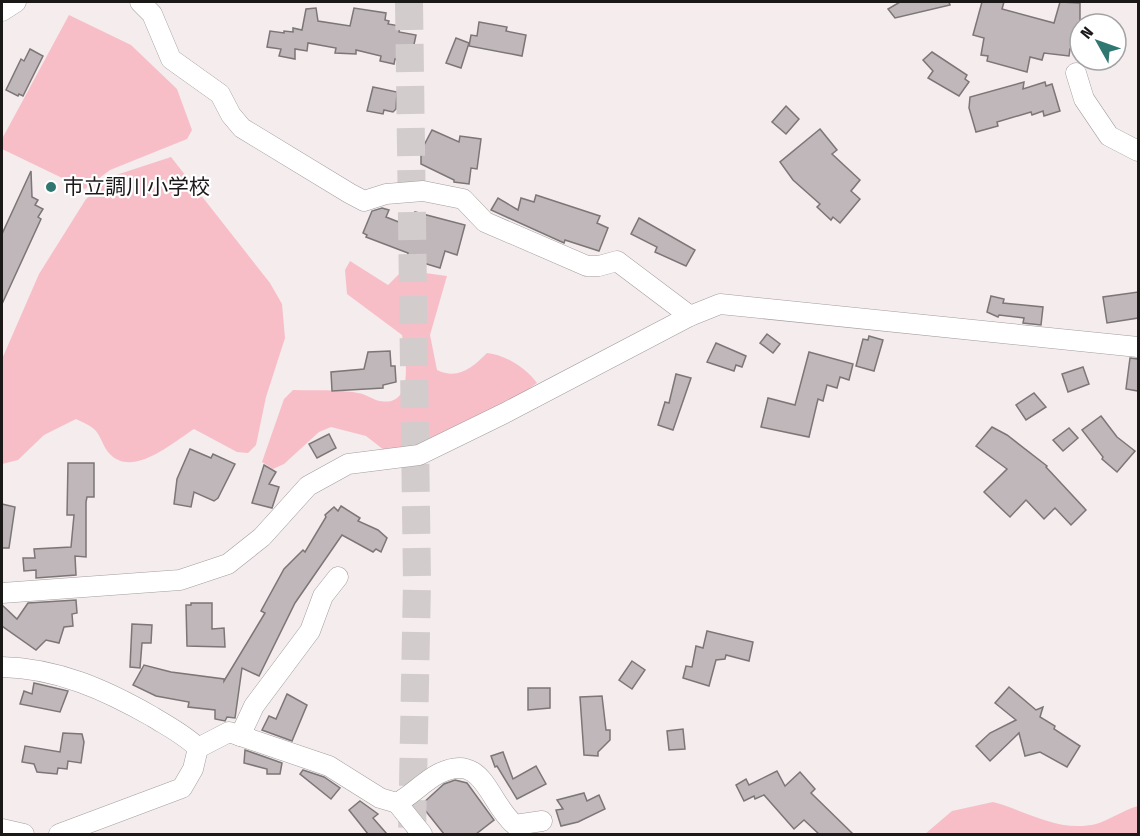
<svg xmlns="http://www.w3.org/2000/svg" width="1140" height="836" font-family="'Fira Sans Condensed','Noto Sans JP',sans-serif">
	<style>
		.green { fill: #f8bec8 }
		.building { fill: #bfb7b9; stroke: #7c7677; stroke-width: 1.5 }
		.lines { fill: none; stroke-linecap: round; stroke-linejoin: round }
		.highway-tunnel { stroke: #d3cccd; stroke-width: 28; stroke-dasharray: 28 14; stroke-linecap: butt }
		.minor-casing { stroke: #a49d9e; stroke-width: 21 }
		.minor { stroke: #fff; stroke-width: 20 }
		.poi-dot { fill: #2f7770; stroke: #fff; stroke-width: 2 }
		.labels { text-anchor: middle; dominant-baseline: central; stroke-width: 4.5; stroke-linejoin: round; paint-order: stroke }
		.poi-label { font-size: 21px; fill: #1b1818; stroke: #fff; text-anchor: start }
	</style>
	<rect width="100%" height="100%" fill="#f4eced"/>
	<g class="green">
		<polygon points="69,15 131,45 177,89 192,130 187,139 110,170 85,189 2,149 2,139"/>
		<path d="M171 157 270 283 282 304 285 338 266 397 256 445 248 453 237 452 194 429C172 443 131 480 108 452 103 446 101 437 96 431 92 426 82 422 76 419L44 435 18 460 2 464V359L39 274 86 199 116 175Z"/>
		<path d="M350 261 388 285 403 270 447 276 430 335 437 370C458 380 472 368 487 353 506 355 526 368 537 383L455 441 384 450 366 436 331 427 319 432 284 464 273 469 262 462 284 399 293 390C314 391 338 389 358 393 366 394 373 400 380 401 416 408 405 353 402 335L347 294 345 270Z"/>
		<path d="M993 802C1027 811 1059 833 1096 824 1110 820 1123 810 1138 806V834H925L952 811Z"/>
	</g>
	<g class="building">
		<polygon points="900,2 949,2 950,5 895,18 888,9"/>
		<polygon points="982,2 1004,2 1002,9 1054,23 1060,2 1080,3 1080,50 1070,49 1069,56 1044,53 1042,60 1030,57 1027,72 987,61 988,56 981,55 984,38 973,35"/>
		<polygon points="316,8 318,21 350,26 354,8 386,13 385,20 389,21 388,24 400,26 399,32 416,35 410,63 395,59 394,64 380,61 381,56 356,50 356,54 335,53 336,48 308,43 307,51 295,49 295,59 279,56 281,49 267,47 270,31 284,33 284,31 293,32 293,28 302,30 306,9"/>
		<polygon points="479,22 507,27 506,31 526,35 522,56 469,46 471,35 477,36"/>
		<polygon points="456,38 469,43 461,68 446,63"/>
		<polygon points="30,49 43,56 23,96 19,94 18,96 6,90 21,59 24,61"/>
		<polygon points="932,52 967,75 965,79 969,82 959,96 928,78 933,71 923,60"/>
		<polygon points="1024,82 1023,89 1045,82 1046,86 1052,84 1060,111 1044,116 1043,111 1032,115 1031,112 997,122 998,126 976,132 969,108 970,97"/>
		<polygon points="373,87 397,92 396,109 393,112 384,110 383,114 367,111"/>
		<polygon points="786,106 799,119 786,134 772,122"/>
		<polygon points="820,129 837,150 832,154 860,180 851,191 860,199 840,223 833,217 831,220 817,207 820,204 793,180 780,162"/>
		<polygon points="432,130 459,142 460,136 481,139 477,169 471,168 469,184 454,182 454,180 421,164 421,151"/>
		<polygon points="31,171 32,197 38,200 35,205 43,209 38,217 41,219 2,304 2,234"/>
		<polygon points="536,195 600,216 597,223 608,228 599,251 565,240 564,243 491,210 498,198 518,210 521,198 534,202"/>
		<polygon points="382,208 389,210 386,217 409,226 415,212 465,225 457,255 445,251 440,268 407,258 408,253 366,237 367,235 363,233 372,211"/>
		<polygon points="639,218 695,250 686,266 655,252 657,247 631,234"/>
		<polygon points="1138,292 1138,318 1107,323 1103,297"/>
		<polygon points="991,296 1004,299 1003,303 1043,307 1041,325 1023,323 1024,318 999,315 998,317 987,312"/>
		<polygon points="767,334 780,344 773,353 760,343"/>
		<polygon points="869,336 883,340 874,371 856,366 863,339 868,340"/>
		<polygon points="716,343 746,356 742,367 736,365 734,371 707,362"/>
		<polygon points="390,351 391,366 395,366 396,382 383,385 383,388 332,391 331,372 364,369 368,352"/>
		<polygon points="809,352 853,364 849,380 840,377 837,388 827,385 823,401 818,399 809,437 761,427 768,398 795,405"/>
		<polygon points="1130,358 1138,359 1138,391 1126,389"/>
		<polygon points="1083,367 1089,384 1068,392 1062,374"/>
		<polygon points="676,374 691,378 673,430 658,425 665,402 669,403"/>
		<polygon points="1034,393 1046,407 1026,420 1016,405"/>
		<polygon points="1101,416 1117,437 1135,451 1117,472 1102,459 1103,457 1082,430"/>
		<polygon points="992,427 1007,435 1047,466 1046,467 1086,510 1071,525 1055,508 1044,519 1026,500 1010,517 984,492 1007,469 976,446"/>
		<polygon points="1069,428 1078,438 1063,451 1053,440"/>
		<polygon points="329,434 336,448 317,458 309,444"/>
		<polygon points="190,449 211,458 213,454 235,464 218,498 214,501 194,492 191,507 174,504 177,479"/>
		<polygon points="68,463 94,463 94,497 87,497 86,502 86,557 75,556 76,575 36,578 36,570 24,571 23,558 35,558 34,549 71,547 74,515 67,515"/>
		<polygon points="264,465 276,472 269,484 279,487 272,508 252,503"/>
		<polygon points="2,504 15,507 9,548 2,548"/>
		<polygon points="341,506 360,518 358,521 378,530 387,538 381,552 376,549 373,552 342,535 295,603 259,676 242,668 235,718 227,717 225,721 215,719 215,710 188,707 189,702 156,696 133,685 144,665 171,672 224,679 224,681 265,613 261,611 284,569 303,550 305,552 326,517 325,515 334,507 338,511"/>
		<polygon points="76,600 77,613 72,614 73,626 64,627 59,643 46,640 36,650 2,626 2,605 17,619 28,603"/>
		<polygon points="191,603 212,603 212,629 224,628 225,647 187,646 186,605 191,605"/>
		<polygon points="132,624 152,625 151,643 142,643 140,668 130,667"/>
		<polygon points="707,631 753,642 749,661 726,655 725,659 716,660 709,686 683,678 686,666 692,667 696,646 703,648"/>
		<polygon points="632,661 645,670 632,689 619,680"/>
		<polygon points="34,683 68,691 60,712 20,704 24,691 32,694"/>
		<polygon points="1009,687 1036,710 1043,707 1040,717 1055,726 1054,729 1080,746 1067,767 1040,752 1025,756 1019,733 990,761 976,746 990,733 1016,720 995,703"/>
		<polygon points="528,688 550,688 550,708 528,710"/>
		<polygon points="287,694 307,705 292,741 262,730 269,716 276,719"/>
		<polygon points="602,696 606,730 610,730 610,740 598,752 598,756 584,755 580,697"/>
		<polygon points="683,729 685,749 669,750 667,731"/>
		<polygon points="63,733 82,734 84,742 81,763 68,761 67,769 58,768 57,774 37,772 34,764 22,762 25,746 60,752"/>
		<polygon points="245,750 282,763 280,774 267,774 267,769 244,763"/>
		<polygon points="503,752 513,779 536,766 546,784 517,799 497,766 495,767 491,756"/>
		<polygon points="303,770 324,777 340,788 331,799 300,774"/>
		<polygon points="777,771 785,786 800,772 815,789 811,793 853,834 819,834 804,820 794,829 764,795 755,799 754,796 744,801 736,785 746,779 749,785"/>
		<polygon points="455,780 467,783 494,820 476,834 444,834 421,805 444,784"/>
		<polygon points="584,793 587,801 599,795 605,809 578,822 561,826 556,810 563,809 557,800"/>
		<polygon points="360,801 378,814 373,818 387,834 368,834 349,810"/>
	</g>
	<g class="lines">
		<polyline class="highway-tunnel" points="409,2 417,582 412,834"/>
		<g class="minor-casing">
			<g id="minor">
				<polyline points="140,2 152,14 171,59 220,94 231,115 242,128 349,193 364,201 386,194 423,191 463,199 485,222 587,266 599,266 617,261 690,316"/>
				<polyline points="2,11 16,2"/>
				<polyline points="1076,73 1084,99 1109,136 1138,151"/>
				<polyline points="2,593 180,580 228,564 262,537 308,486 348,464 419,455 505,413 690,316 720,304 1138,347"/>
				<path d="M2 667C57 668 106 690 153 717 169 727 185 735 198 748L193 769 182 788 59 834"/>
				<polyline points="240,736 254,706 310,631 323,596 338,577"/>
				<path d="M198 748 229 732 329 766 380 798 397 803C412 795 423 782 438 774 484 750 488 803 515 825L542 821"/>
				<polyline points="397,803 422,834"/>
				<polyline points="2,829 24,834"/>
			</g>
		</g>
		<use href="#minor" class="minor"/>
	</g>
	<circle class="poi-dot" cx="51" cy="187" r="6"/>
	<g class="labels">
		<g class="poi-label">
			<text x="63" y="187">市立調川小学校</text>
		</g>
	</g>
	<rect width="1140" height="836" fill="none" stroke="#1b1818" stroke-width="6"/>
	<g transform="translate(1098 42) rotate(310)"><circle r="28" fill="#ffffff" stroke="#a4a3a3" stroke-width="1.5"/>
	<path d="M0-4.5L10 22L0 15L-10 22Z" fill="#2f7770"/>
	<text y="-9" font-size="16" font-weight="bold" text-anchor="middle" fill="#1b1818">N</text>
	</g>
</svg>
